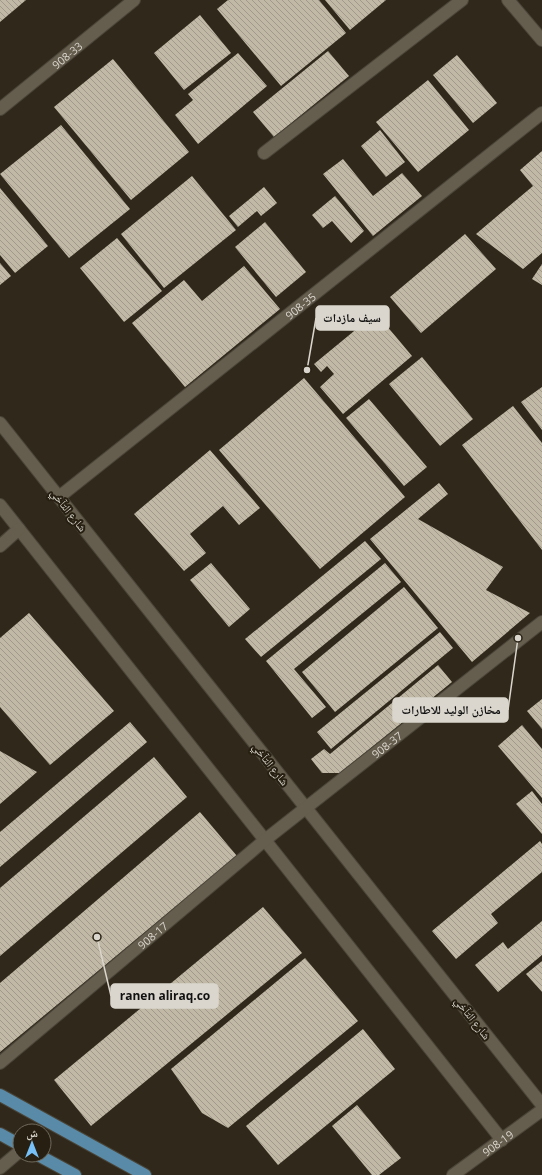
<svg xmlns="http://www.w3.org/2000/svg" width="542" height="1175" font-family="'Open Sans','Noto Naskh Arabic',sans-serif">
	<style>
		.building { fill: url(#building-back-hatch) }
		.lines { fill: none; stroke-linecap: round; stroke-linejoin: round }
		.minor-casing { stroke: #4a4539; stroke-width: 14 }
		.major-casing { stroke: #4a4539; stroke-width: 14 }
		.minor { stroke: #655d4d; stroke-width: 12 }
		.major { stroke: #598ba9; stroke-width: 12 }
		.labels { text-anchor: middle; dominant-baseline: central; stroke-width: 4; stroke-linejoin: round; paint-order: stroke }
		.street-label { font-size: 11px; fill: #dad6cd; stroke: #272012 }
		.leader { fill: none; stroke: #dad6cd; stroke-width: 1.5 }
		.callout-dot { fill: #dad6cd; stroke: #272012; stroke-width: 1.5 }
		.callout { fill: #dad6cd; stroke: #dad6cd; stroke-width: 1.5 }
		.callout-label { font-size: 12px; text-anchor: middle; font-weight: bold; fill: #111 }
	</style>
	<defs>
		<pattern id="building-back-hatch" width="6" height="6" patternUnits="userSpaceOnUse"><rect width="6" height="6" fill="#c1b8a6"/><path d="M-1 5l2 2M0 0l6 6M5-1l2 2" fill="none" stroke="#a19a8c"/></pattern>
	</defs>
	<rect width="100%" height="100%" fill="#30291b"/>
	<g class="building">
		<polygon points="0,0 26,0 0,22"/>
		<polygon points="228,0 319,0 346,33 281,86 217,9"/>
		<polygon points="325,0 386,0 350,30"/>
		<polygon points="200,15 231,53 184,90 154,53"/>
		<polygon points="328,51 349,76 274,137 253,112"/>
		<polygon points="238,53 267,86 198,144 175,115 193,100 188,94"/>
		<polygon points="457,55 497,103 473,123 433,75"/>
		<polygon points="113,59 189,152 131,200 54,107"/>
		<polygon points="428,80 469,130 418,172 376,122"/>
		<polygon points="61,125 130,209 69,258 0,174"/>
		<polygon points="380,130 405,162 386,177 361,146"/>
		<polygon points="542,151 542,253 523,269 476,234 533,186 520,170"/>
		<polygon points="343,159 373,196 402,173 422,196 373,236 323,174"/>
		<polygon points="192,176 236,230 164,288 121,234"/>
		<polygon points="264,187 277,203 261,216 257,211 238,227 229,216"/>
		<polygon points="0,188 48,246 15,273 0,255"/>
		<polygon points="335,196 364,231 351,243 332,221 323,228 312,215"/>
		<polygon points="265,222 306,272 276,297 235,247"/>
		<polygon points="465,234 496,269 421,333 390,297"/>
		<polygon points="117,238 162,291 124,322 80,268"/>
		<polygon points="0,263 11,276 0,285"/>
		<polygon points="542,264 542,285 532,279"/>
		<polygon points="244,266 280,309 185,387 132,323 184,280 202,301"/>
		<polygon points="376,313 412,356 343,414 320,387 334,374 327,366 321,372 314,364"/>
		<polygon points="422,357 473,419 440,446 389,384"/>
		<polygon points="304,378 405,497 320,569 219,450"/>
		<polygon points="542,387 542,430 521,402"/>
		<polygon points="369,399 427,467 404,486 346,418"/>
		<polygon points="513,406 542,443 542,550 462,445"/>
		<polygon points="210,450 260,508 239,525 223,506 190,534 206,553 184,571 134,514"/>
		<polygon points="439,483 448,494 418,519 503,567 486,590 530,613 472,662 370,539"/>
		<polygon points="365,541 381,559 261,657 245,639"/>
		<polygon points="211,563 250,609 229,627 190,580"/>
		<polygon points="385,563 401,582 294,669 326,707 312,718 266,661"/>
		<polygon points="404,587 438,628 335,712 302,672"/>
		<polygon points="29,613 114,711 50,765 0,707 0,638"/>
		<polygon points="440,632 453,648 331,749 317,732"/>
		<polygon points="438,665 452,682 340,773 322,773 311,759 324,749 330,754"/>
		<polygon points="542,699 542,729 527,711"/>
		<polygon points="130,722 147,742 0,867 0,832"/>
		<polygon points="522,725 542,749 542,798 498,746"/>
		<polygon points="0,751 37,772 0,804"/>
		<polygon points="154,757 187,797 0,956 0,888"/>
		<polygon points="532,791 542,804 542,834 516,804"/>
		<polygon points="200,812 237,856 0,1052 0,983"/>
		<polygon points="540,841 542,844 542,872 491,914 498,923 456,959 432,931"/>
		<polygon points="263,907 302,953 91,1126 54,1080"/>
		<polygon points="542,921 542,955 498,992 475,965 503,942 508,949"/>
		<polygon points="305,958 358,1021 228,1128 202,1113 171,1069"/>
		<polygon points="542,961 542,992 526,974"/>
		<polygon points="363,1029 395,1069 278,1165 246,1126"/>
		<polygon points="357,1105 401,1158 379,1175 372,1175 332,1126"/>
	</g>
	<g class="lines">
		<g class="minor-casing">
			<g id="minor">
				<polyline points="508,0 542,40"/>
				<path id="s1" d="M0 109 134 0"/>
				<polyline points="264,153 462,0"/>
				<polyline points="0,423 542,1105"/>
				<path id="s2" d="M59 497 542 113"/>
				<polyline points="0,505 502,1140"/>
				<polyline points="0,546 19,529"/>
				<path id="s3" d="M0 1063 265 840 542 622"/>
				<polyline points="0,1168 20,1151"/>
				<path id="s4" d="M453 1175 542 1110"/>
			</g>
		</g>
		<g class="major-casing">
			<g id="major">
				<polyline points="0,1095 145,1175"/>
				<polyline points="0,1134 20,1145"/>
				<polyline points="38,1155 75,1175"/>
			</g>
		</g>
		<use href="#minor" class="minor"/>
		<use href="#major" class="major"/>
	</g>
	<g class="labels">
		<g class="street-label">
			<text stroke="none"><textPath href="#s1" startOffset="86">908-33</textPath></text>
			<text stroke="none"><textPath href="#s2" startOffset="308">908-35</textPath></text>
			<text transform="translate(69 510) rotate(52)">شارع التآخي</text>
			<text stroke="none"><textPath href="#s3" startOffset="501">908-37</textPath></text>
			<text transform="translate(271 764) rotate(52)">شارع التآخي</text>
			<text stroke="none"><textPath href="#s3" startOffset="199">908-17</textPath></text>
			<text transform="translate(473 1018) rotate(52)">شارع التآخي</text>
			<text stroke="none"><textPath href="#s4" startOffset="55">908-19</textPath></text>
		</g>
	</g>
	<path class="leader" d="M307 370L316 318M518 638L508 710M97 937L111 996"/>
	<g class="callout-dot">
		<circle cx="307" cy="370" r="4"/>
		<circle cx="518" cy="638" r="4"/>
		<circle cx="97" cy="937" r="4"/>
	</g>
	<g class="callout">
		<rect x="316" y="306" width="73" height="24" rx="4"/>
		<rect x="393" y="698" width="115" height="24" rx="4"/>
		<rect x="111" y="984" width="107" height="24" rx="4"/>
	</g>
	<g class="callout-label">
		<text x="352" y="322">سيف مازدات</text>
		<text x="451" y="714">مخازن الوليد للاطارات</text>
		<text x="165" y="1000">ranen aliraq.co</text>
	</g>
	<g transform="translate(32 1143)"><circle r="19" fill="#272012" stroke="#6f695d"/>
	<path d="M0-3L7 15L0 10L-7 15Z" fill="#76c0f7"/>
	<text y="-6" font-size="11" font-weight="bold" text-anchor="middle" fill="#dad6cd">ش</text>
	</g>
</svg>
